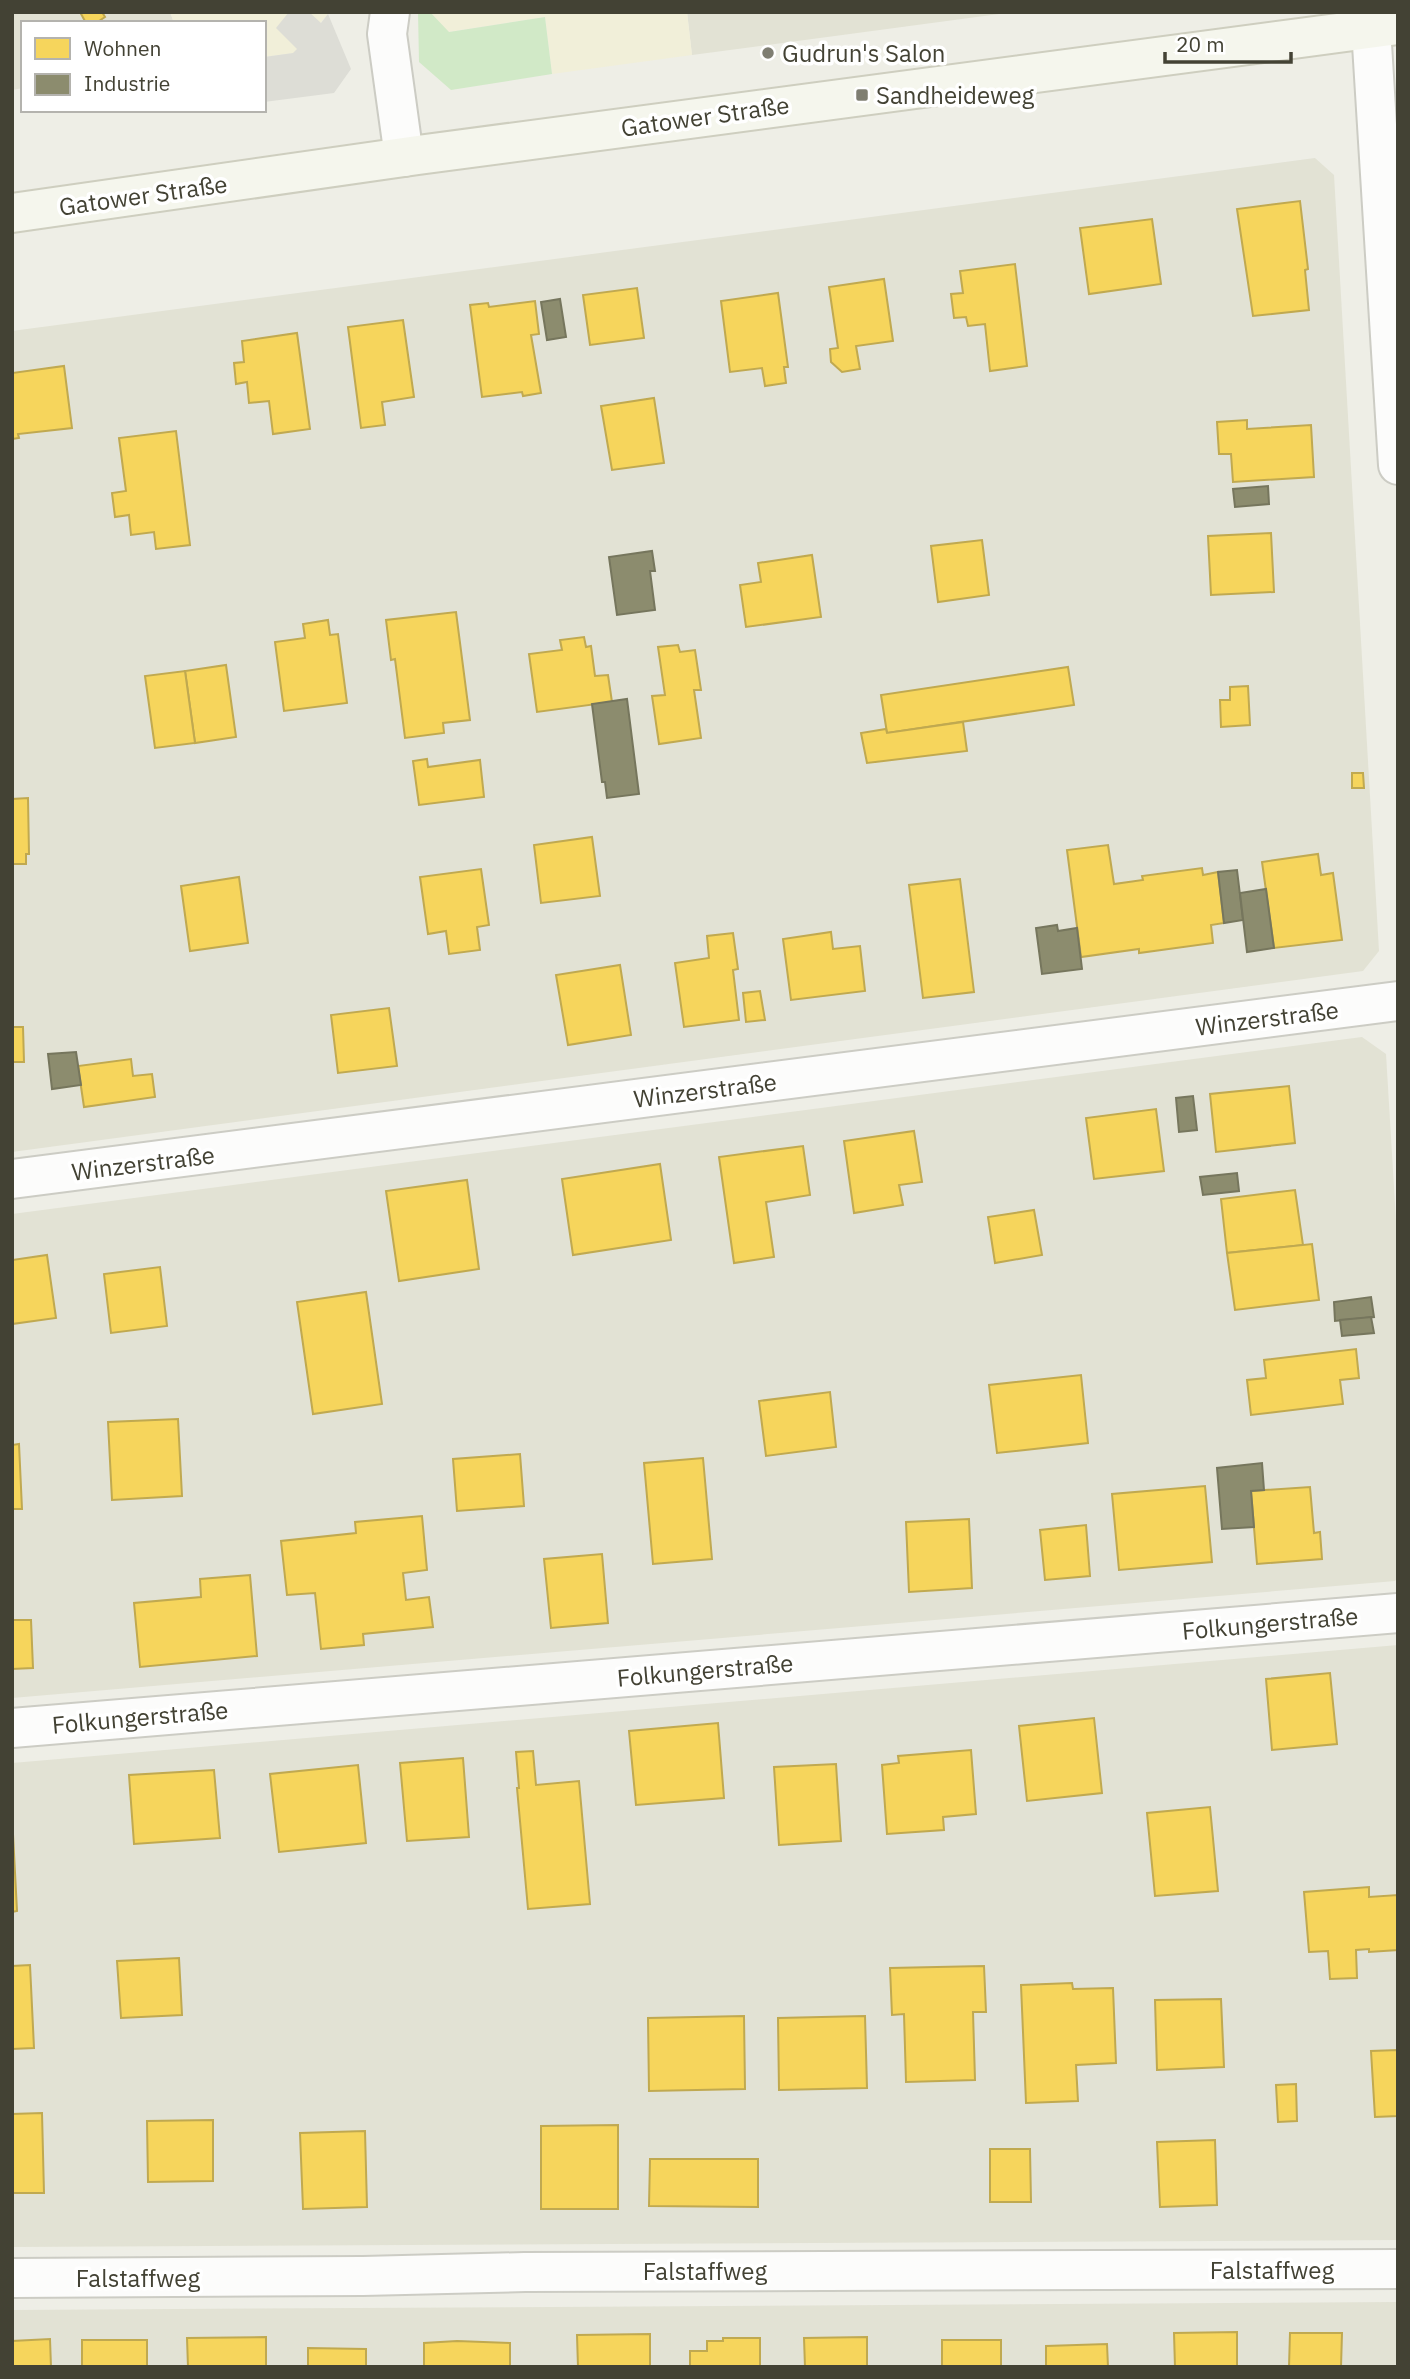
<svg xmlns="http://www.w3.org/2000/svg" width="1410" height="2379" font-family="'IBM Plex Sans',sans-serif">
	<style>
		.residential { fill: #e2e2d4 }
		.commercial { fill: #f1efd9 }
		.green { fill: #d1e9c7 }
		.parking { fill: #ddddd6 }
		.homes { fill: #f6d55c; stroke: #c0a950; stroke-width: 2 }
		.industry { fill: #8c8c6e; stroke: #76765d; stroke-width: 2 }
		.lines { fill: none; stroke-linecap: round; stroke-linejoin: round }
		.minor-casing { stroke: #ccccc4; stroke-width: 42 }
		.secondary-casing { stroke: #cecebf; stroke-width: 42 }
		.minor { stroke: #fcfcfb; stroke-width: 38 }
		.secondary { stroke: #f5f6ed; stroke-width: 38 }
		.poi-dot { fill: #7f7e72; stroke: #fff; stroke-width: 2.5 }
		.labels { text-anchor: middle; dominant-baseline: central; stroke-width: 7; stroke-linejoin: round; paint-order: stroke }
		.poi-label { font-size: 24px; fill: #434234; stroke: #fff; text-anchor: start }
		.street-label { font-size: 24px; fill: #434234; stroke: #fff }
	</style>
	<rect width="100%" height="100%" fill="#eeeee6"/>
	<g class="residential">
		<polygon points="12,12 170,12 174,23 23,23 23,88 12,90"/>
		<polygon points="687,12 1014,12 692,55"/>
		<polygon points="1315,158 1334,175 1379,951 1363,971 12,1152 12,331"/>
		<polygon points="1362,1037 1386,1054 1398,1254 1398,1578 1395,1581 12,1698 12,1214"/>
		<polygon points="1398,1645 1398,2240 12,2247 12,1763"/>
		<polygon points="1398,2302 1398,2367 12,2367 12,2310"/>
	</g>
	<g class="commercial">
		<polygon points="170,12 326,12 328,14 294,53 264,57 264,23 174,23"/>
		<polygon points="430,12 687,12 692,55 552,74 545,17 448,32"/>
	</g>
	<polygon class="green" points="418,12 430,12 449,32 545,17 552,74 451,90 419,62"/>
	<polygon class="parking" points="289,12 309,12 321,23 328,14 351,69 334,93 264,102 264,57 293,53 297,49 276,28"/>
	<g class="homes">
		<polygon points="80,12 102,12 105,17 96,23 86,23"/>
		<polygon points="1300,201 1308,269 1305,270 1309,310 1253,316 1237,209"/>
		<polygon points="1152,219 1161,284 1089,294 1080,228"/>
		<polygon points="1015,264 1027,366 990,371 985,324 968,326 966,317 954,318 951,294 963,293 960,271"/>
		<polygon points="884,279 893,341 856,346 860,369 842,372 831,362 830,349 838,348 829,287"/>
		<polygon points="637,288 644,338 590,345 583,295"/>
		<polygon points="778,293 788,367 784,367 786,383 765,386 762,368 730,372 721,301"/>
		<polygon points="535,301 539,334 531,335 541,393 523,396 522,392 482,397 470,305 488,303 489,307"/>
		<polygon points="403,320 414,397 382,402 385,425 361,428 348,327"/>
		<polygon points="297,333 310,429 273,434 269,401 249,403 247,382 236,384 234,363 244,362 242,341"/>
		<polygon points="64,366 72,428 18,434 19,438 12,439 12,373"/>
		<polygon points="654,398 664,463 612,470 601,406"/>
		<polygon points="1247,420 1247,429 1311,425 1314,477 1233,482 1231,454 1219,454 1217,422"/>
		<polygon points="176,431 190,545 156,549 154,532 131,535 129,515 115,517 112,493 126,491 119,438"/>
		<polygon points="1271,533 1274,592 1211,595 1208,536"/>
		<polygon points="982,540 989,595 938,602 931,546"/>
		<polygon points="812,555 821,617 746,627 740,585 761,582 758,563"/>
		<polygon points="456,612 470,720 443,723 444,733 405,738 395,659 391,660 386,620"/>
		<polygon points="328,620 330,635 338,634 347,703 284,711 275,642 305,638 303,624"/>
		<polygon points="584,637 586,647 591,646 595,676 608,675 612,702 537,712 529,654 562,650 560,640"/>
		<polygon points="678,645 680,652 695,650 701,690 694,690 701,738 659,744 652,696 665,695 658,647"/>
		<polygon points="226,665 236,737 195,743 185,671"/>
		<polygon points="1068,667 1074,705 887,733 881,695"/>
		<polygon points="185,671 195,743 155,748 145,676"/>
		<polygon points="1248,686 1250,725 1221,727 1220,700 1230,700 1230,687"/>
		<polygon points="963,722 967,751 867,763 861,733 886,729 887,733"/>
		<polygon points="427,759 428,767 480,760 484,797 419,805 413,761"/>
		<polygon points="1352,773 1363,773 1364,788 1352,788"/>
		<polygon points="28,798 29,854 26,854 26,864 12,864 12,799"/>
		<polygon points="592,837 600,896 541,903 534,845"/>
		<polygon points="1108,845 1114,884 1143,880 1142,876 1202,868 1203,875 1218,872 1224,923 1211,925 1213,943 1139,953 1139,949 1081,957 1067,850"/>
		<polygon points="1318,854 1321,875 1333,873 1342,940 1274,948 1262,862"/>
		<polygon points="481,869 489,925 477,927 480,950 449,954 446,931 428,934 420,877"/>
		<polygon points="239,877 248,943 190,951 181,886"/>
		<polygon points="960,879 974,992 923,998 909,885"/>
		<polygon points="831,932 833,949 860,946 865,991 791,1000 783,939"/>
		<polygon points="733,933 738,969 733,970 739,1020 684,1027 675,963 709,958 707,936"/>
		<polygon points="620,965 631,1035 568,1045 556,975"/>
		<polygon points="760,991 765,1020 746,1022 743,993"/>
		<polygon points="389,1008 397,1066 338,1073 331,1015"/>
		<polygon points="12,1027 23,1027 24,1062 12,1062"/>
		<polygon points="131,1059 133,1076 152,1074 155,1097 84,1107 78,1066"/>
		<polygon points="1289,1086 1295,1143 1216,1152 1210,1094"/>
		<polygon points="1156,1109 1164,1171 1094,1179 1086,1118"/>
		<polygon points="914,1131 922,1182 899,1185 903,1205 854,1213 844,1141"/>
		<polygon points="803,1146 810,1195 766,1202 774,1257 734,1263 719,1157"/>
		<polygon points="660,1164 671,1240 573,1255 562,1179"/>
		<polygon points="467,1180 479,1269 399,1281 386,1191"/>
		<polygon points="1295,1190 1303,1245 1227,1253 1221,1199"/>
		<polygon points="1034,1210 1042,1255 995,1263 988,1217"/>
		<polygon points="1312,1244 1319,1300 1235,1310 1227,1253"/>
		<polygon points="47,1255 56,1318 12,1324 12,1260"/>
		<polygon points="160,1267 167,1326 111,1333 104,1274"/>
		<polygon points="366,1292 382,1404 313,1414 297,1302"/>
		<polygon points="1356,1349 1359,1378 1340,1380 1343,1404 1251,1415 1247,1380 1266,1378 1264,1360"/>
		<polygon points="1081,1375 1088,1443 997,1453 989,1385"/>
		<polygon points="830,1392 836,1447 766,1456 759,1401"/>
		<polygon points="178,1419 182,1496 112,1500 108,1422"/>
		<polygon points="19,1444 22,1509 12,1509 12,1445"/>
		<polygon points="520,1454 524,1506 457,1511 453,1459"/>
		<polygon points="703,1458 712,1559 653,1564 644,1463"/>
		<polygon points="1205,1486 1212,1562 1119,1570 1112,1494"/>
		<polygon points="1310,1487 1314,1533 1320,1532 1322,1559 1257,1564 1251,1491"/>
		<polygon points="422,1516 427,1570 403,1573 406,1600 429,1597 433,1627 363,1634 364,1645 321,1649 315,1593 287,1595 281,1541 356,1533 355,1522"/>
		<polygon points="969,1519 972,1588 909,1592 906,1522"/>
		<polygon points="1086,1525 1090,1576 1045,1580 1040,1530"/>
		<polygon points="602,1554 608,1623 551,1628 544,1559"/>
		<polygon points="250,1575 257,1656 140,1667 134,1603 201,1597 200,1579"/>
		<polygon points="12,1586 13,1620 31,1620 33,1668 12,1669"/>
		<polygon points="1330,1673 1337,1744 1272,1750 1266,1679"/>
		<polygon points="1094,1718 1102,1793 1027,1801 1019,1726"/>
		<polygon points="718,1723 724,1798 636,1805 629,1731"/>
		<polygon points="971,1750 976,1814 943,1817 944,1830 887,1834 882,1765 899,1763 898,1756"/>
		<polygon points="533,1751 536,1785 579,1781 590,1904 528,1909 517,1788 519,1788 516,1752"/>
		<polygon points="463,1758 469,1837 407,1841 400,1763"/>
		<polygon points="836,1764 841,1841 779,1845 774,1767"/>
		<polygon points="358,1765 366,1843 279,1852 270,1774"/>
		<polygon points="214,1770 220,1838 134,1844 129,1775"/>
		<polygon points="1210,1807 1218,1891 1155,1896 1147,1813"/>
		<polygon points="12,1815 17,1911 12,1912"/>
		<polygon points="1369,1887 1369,1897 1398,1895 1398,1950 1369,1952 1369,1949 1356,1950 1357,1978 1330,1979 1328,1951 1309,1952 1304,1892"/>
		<polygon points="179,1958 182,2015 121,2018 117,1961"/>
		<polygon points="30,1965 34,2048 12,2049 12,1966"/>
		<polygon points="984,1966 986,2012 973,2012 975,2080 906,2082 904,2014 892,2015 890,1968"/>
		<polygon points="1072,1983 1073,1989 1113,1988 1116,2063 1076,2065 1078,2101 1026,2103 1021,1985"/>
		<polygon points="1221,1999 1224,2067 1157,2070 1155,2000"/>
		<polygon points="744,2016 745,2089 649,2091 648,2018"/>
		<polygon points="865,2016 867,2088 779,2090 778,2018"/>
		<polygon points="1398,2050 1398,2116 1375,2117 1371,2051"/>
		<polygon points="1296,2084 1297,2121 1278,2122 1276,2085"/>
		<polygon points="42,2113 44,2193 12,2193 12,2114"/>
		<polygon points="213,2120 213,2181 148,2182 147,2121"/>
		<polygon points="618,2125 618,2209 541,2209 541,2126"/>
		<polygon points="365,2131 367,2207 303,2209 300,2133"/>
		<polygon points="1215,2140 1217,2205 1160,2207 1157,2142"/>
		<polygon points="990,2149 1030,2149 1031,2202 990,2202"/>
		<polygon points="650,2159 758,2159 758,2207 649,2206"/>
		<polygon points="1237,2332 1237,2367 1175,2367 1174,2333"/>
		<polygon points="1290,2333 1342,2333 1341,2367 1289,2367"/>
		<polygon points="650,2334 650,2367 578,2367 577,2335"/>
		<polygon points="266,2337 266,2367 188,2367 187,2338"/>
		<polygon points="867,2337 867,2367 805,2367 804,2338"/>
		<polygon points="723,2338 760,2338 760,2367 690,2367 690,2351 707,2351 707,2341 723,2341"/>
		<polygon points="50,2339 51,2367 12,2367 12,2341"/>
		<rect x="82" y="2340" width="65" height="27"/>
		<rect x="942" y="2340" width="59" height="27"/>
		<polygon points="457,2341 510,2343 510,2367 424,2367 424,2343"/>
		<polygon points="1107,2344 1108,2367 1046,2367 1046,2346"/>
		<polygon points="308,2348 366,2349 366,2367 308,2367"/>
	</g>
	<g class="industry">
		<polygon points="560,299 566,337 547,340 541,302"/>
		<polygon points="1268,486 1269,504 1235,507 1233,489"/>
		<polygon points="652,551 655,571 650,571 655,610 617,615 609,557"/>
		<polygon points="627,699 639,794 607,798 605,782 602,782 592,704"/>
		<polygon points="1237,870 1243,920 1224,923 1218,872"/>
		<polygon points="1266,889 1274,948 1247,952 1240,893"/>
		<polygon points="1057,925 1058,931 1077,928 1082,969 1042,974 1036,928"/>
		<polygon points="76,1052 81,1085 52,1089 48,1054"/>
		<polygon points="1193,1096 1197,1130 1179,1132 1176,1098"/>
		<polygon points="1237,1173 1239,1191 1203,1195 1200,1177"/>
		<polygon points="1371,1297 1374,1317 1335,1321 1334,1302"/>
		<polygon points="1371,1317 1374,1333 1342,1336 1340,1320"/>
		<polygon points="1262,1463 1264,1490 1251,1491 1254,1527 1222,1529 1217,1468"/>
	</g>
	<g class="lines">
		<g class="minor-casing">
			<g id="minor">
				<polyline points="390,12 387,34 404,157"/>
				<polyline points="1371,28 1398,465"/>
				<polyline points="12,1179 1398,1001"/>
				<polyline points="12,1728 1398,1613"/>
				<polyline points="12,2278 363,2276 525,2272 1398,2269"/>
			</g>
		</g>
		<g class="secondary-casing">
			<polyline id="secondary" points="12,213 418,155 1398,25"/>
		</g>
		<use href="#minor" class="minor"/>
		<use href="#secondary" class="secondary"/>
	</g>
	<g class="poi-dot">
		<circle cx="768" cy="53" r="7"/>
		<rect x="855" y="88" width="14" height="14" rx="3.5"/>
	</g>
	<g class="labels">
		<g class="poi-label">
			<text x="782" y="53">Gudrun's Salon</text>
			<text x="876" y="95">Sandheideweg</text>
		</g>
		<g class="street-label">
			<text transform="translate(705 116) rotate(-8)">Gatower Straße</text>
			<text transform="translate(143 195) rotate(-8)">Gatower Straße</text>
			<text transform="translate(1267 1018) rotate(-7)">Winzerstraße</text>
			<text transform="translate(705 1090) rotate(-7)">Winzerstraße</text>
			<text transform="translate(143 1163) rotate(-7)">Winzerstraße</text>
			<text transform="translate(1270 1623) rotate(-5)">Folkungerstraße</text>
			<text transform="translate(705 1670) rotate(-5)">Folkungerstraße</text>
			<text transform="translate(140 1717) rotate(-5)">Folkungerstraße</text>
			<text x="1272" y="2270">Falstaffweg</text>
			<text x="705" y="2271">Falstaffweg</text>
			<text x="138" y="2278">Falstaffweg</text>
		</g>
	</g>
	<rect width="1410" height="2379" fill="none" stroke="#434234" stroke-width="28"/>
	<rect x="21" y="21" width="245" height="91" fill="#ffffff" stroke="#b4b3ae" stroke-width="2"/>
	<rect x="35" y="38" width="35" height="21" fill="#f6d55c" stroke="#b4b3ae" stroke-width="2"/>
	<text x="84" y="56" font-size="21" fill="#434234">Wohnen</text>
	<rect x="35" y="74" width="35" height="21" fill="#8c8c6e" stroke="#b4b3ae" stroke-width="2"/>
	<text x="84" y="91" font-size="21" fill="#434234">Industrie</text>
	<path d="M1165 52v10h126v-10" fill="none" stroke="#434234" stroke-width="3.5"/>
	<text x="1176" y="52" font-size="21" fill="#434234" stroke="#ffffff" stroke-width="5" paint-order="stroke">20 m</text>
</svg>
